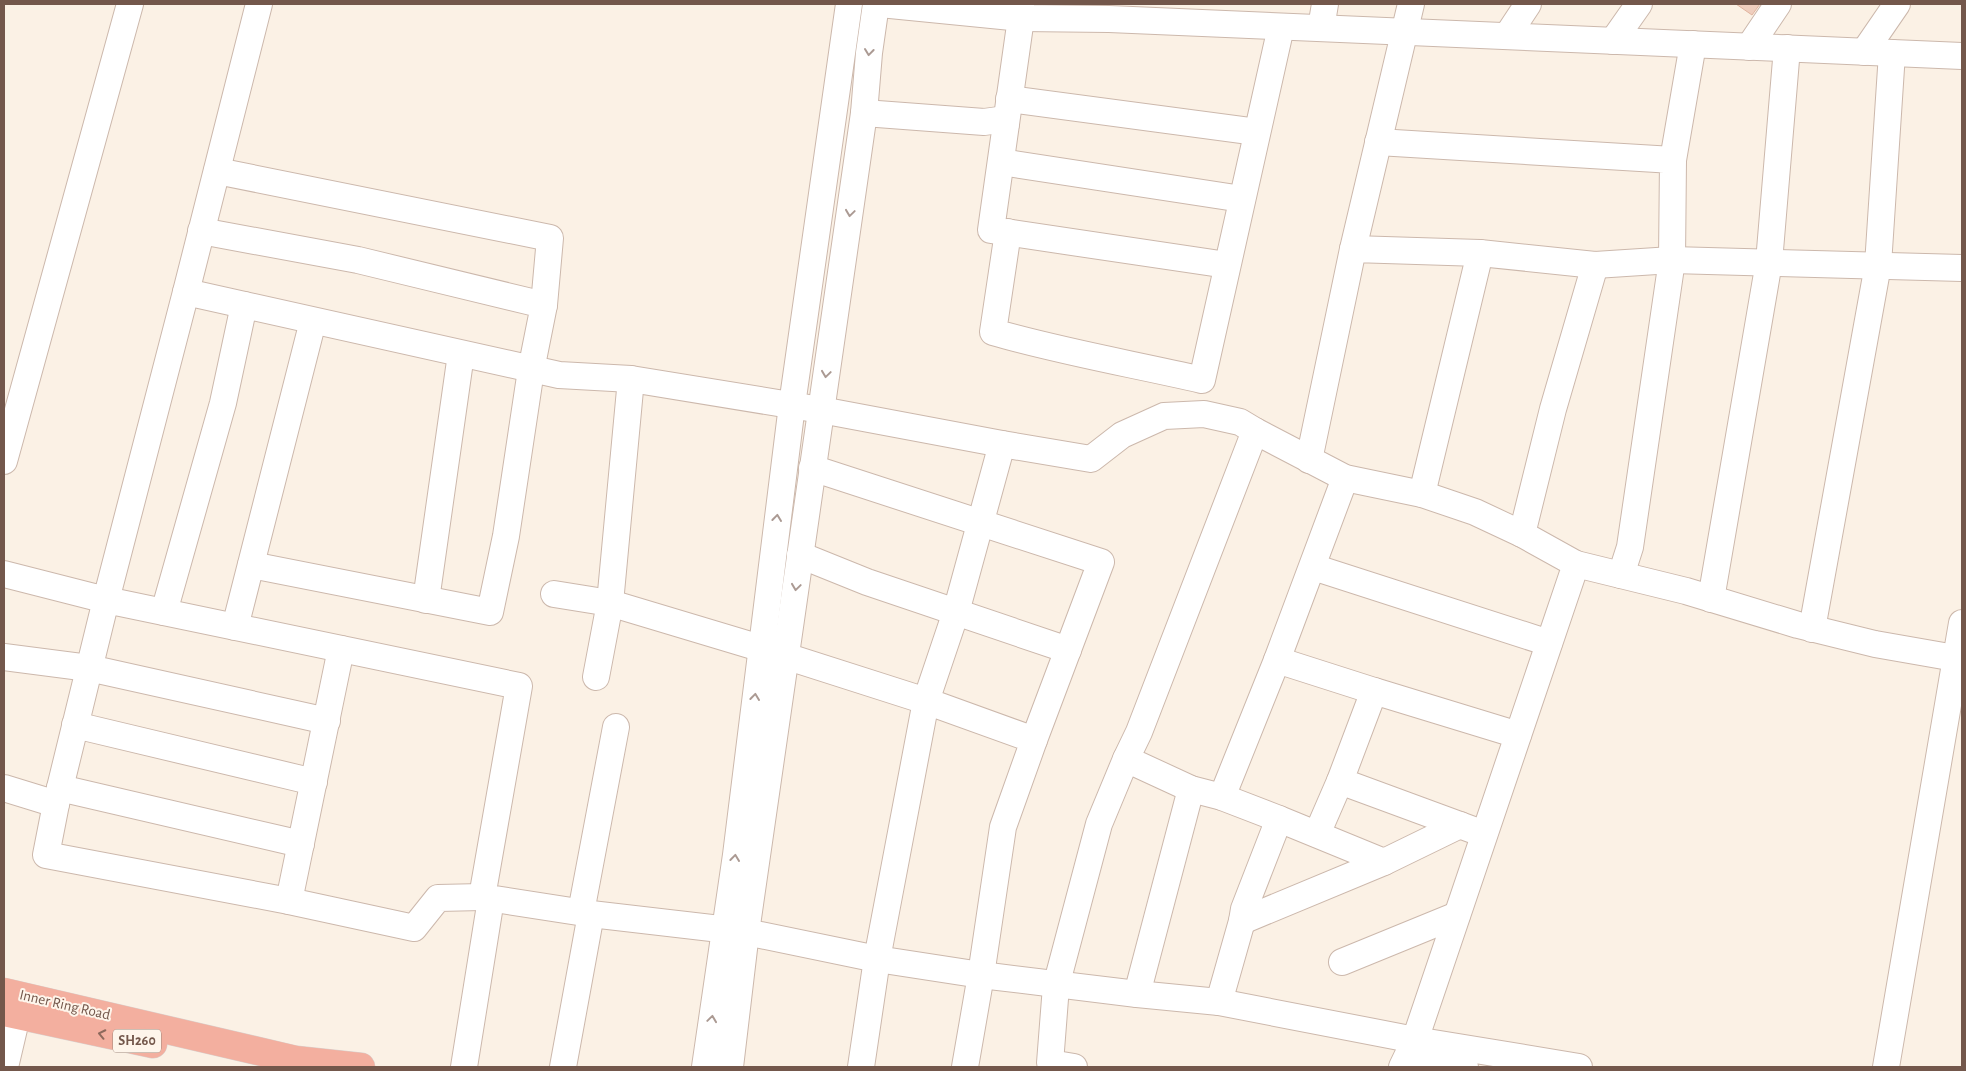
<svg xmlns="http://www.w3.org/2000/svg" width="1966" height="1071" font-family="'Alegreya Sans',sans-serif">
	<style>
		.building { fill: #efcebe; stroke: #e1b49f }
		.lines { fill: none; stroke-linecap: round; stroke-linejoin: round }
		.minor-casing { stroke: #ccb8ac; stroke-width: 28 }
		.highway-casing { stroke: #d8d0cd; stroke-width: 29 }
		.minor { stroke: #fff; stroke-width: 26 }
		.highway { stroke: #f3af9f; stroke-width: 28 }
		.oneway { stroke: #ab9a93 }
		.oneway2 { stroke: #8d695c }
		.labels { text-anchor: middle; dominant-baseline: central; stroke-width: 4; stroke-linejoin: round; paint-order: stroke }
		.shield { fill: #fef5eb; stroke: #9d867b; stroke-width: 1 }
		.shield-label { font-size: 14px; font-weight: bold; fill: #73574b }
		.street-label { font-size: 15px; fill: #73574b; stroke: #fef5eb }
	</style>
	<rect width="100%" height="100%" fill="#fbf1e5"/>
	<polygon class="building" points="1736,4 1760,4 1752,15"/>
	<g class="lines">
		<g class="minor-casing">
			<g id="minor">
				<polyline points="880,4 1021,18 1109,19 1962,56"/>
				<polyline points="1021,4 1021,18 991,230 1227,265"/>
				<polyline points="1321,28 1325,4"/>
				<polyline points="1507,36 1528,4"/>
				<polyline points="1613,41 1639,4"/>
				<polyline points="1749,47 1778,4"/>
				<polyline points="1864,52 1897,4"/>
				<polyline points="1009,99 1257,132"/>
				<polyline points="864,113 984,122 1006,119 1006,124"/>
				<polyline points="1378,142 1673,160 1672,260 1630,547 1621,575"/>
				<polyline points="1673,160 1693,44"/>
				<polyline points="1001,162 1242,199"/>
				<polyline points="217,171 550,238 544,305"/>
				<polyline points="201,231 358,260 544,305 531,370 506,536 490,612 251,565"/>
				<path d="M1008 232 993 332C1062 352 1133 364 1202 380L1281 27"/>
				<polyline points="1353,249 1411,4"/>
				<polyline points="186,292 259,4"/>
				<polyline points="1255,431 1345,478 1422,494 1475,512 1522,534 1576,564 1415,1040 1402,1067"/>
				<polyline points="1309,460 1353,249 1480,253 1595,265 1672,260 1962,268"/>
				<polyline points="4,461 130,4"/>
				<polyline points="812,468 1101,562 1034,740"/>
				<polyline points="1345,478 1277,660 1374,691"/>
				<polyline points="1422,494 1480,253"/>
				<polyline points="1522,534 1553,409 1595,265"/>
				<polyline points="800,555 867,582 1068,650"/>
				<polyline points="1576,564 1686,591 1798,625 1875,644 1955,658"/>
				<polyline points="1313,567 1549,643"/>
				<polyline points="4,574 106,600 186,292 559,375 631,379"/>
				<polyline points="554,594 610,603 760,648 926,701 1034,740 1003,827 981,975 965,1067"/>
				<polyline points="1711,599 1769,262 1787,48"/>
				<polyline points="426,600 461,354"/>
				<polyline points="164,612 223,403 244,305"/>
				<polyline points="235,627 313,321"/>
				<polyline points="1812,629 1878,265 1892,53"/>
				<polyline points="341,649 289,901 414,928 438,898 482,897"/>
				<polyline points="4,657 89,668 327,721"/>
				<polyline points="596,677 610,603 631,379 821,410 1002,444 1091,459 1122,435 1164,416 1204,414 1240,422 1255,431 1139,732 1126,759 1191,789 1222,797 1279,819 1244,909 1242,921 1219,1002"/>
				<polyline points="75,725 314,782"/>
				<polyline points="4,788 56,804 106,600 519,686 482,897 591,914 746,932 877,959 981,975 1137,994 1219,1002 1415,1040 1579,1067"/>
				<polyline points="60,788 301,844"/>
				<polyline points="1222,797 1277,660"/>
				<polyline points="56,804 46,855 289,901"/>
				<polyline points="1279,819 1384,862 1460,825"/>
				<polyline points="1317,834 1340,781"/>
				<polyline points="1484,834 1340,781 1374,691 1518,735"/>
				<polyline points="581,912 616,727"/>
				<polyline points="1242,921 1384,862"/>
				<polyline points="1342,962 1457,915"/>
				<polyline points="1137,994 1191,789"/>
				<polyline points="5,1067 17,1016"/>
				<polyline points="464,1067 491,899"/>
				<polyline points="563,1067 591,914"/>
				<polyline points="705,1067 736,855 792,405 849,4"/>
				<polyline points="730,1067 746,932 864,113 869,53 876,4"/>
				<polyline points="861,1067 877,959 926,701 956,612 1002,444"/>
				<polyline points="1074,1067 1050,1063 1056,986 1099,824 1126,759"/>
				<path d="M1426 1067C1437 1056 1452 1064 1465 1067"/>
				<polyline points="1886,1067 1962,623"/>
			</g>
		</g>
		<g class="highway-casing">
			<g id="highway">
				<polyline points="4,992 296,1060 361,1067"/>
				<polyline points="4,1012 153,1044"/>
			</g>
		</g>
		<use href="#minor" class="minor"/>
		<use href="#highway" class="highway"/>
	</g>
	<defs><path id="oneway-chevron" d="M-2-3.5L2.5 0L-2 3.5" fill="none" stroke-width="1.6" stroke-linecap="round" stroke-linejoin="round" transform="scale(1.25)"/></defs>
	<g class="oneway">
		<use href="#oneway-chevron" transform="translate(869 52) rotate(97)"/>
		<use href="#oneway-chevron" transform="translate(850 213) rotate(98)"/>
		<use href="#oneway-chevron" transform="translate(826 374) rotate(98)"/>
		<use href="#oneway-chevron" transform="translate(777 518) rotate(-83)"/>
		<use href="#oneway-chevron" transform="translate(796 587) rotate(98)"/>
		<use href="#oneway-chevron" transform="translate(755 697) rotate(-83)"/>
		<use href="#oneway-chevron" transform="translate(735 858) rotate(-83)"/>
		<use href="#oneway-chevron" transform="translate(712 1019) rotate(-82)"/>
	</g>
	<use class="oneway2" href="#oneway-chevron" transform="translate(102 1034) rotate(-168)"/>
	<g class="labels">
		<rect class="shield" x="113" y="1029.5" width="48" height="23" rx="4"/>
		<g class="shield-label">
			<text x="137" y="1041">SH260</text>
		</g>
		<g class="street-label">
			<text transform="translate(65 1005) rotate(13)">Inner Ring Road</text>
		</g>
	</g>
	<rect width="1966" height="1071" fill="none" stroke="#73574b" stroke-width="10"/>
</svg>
